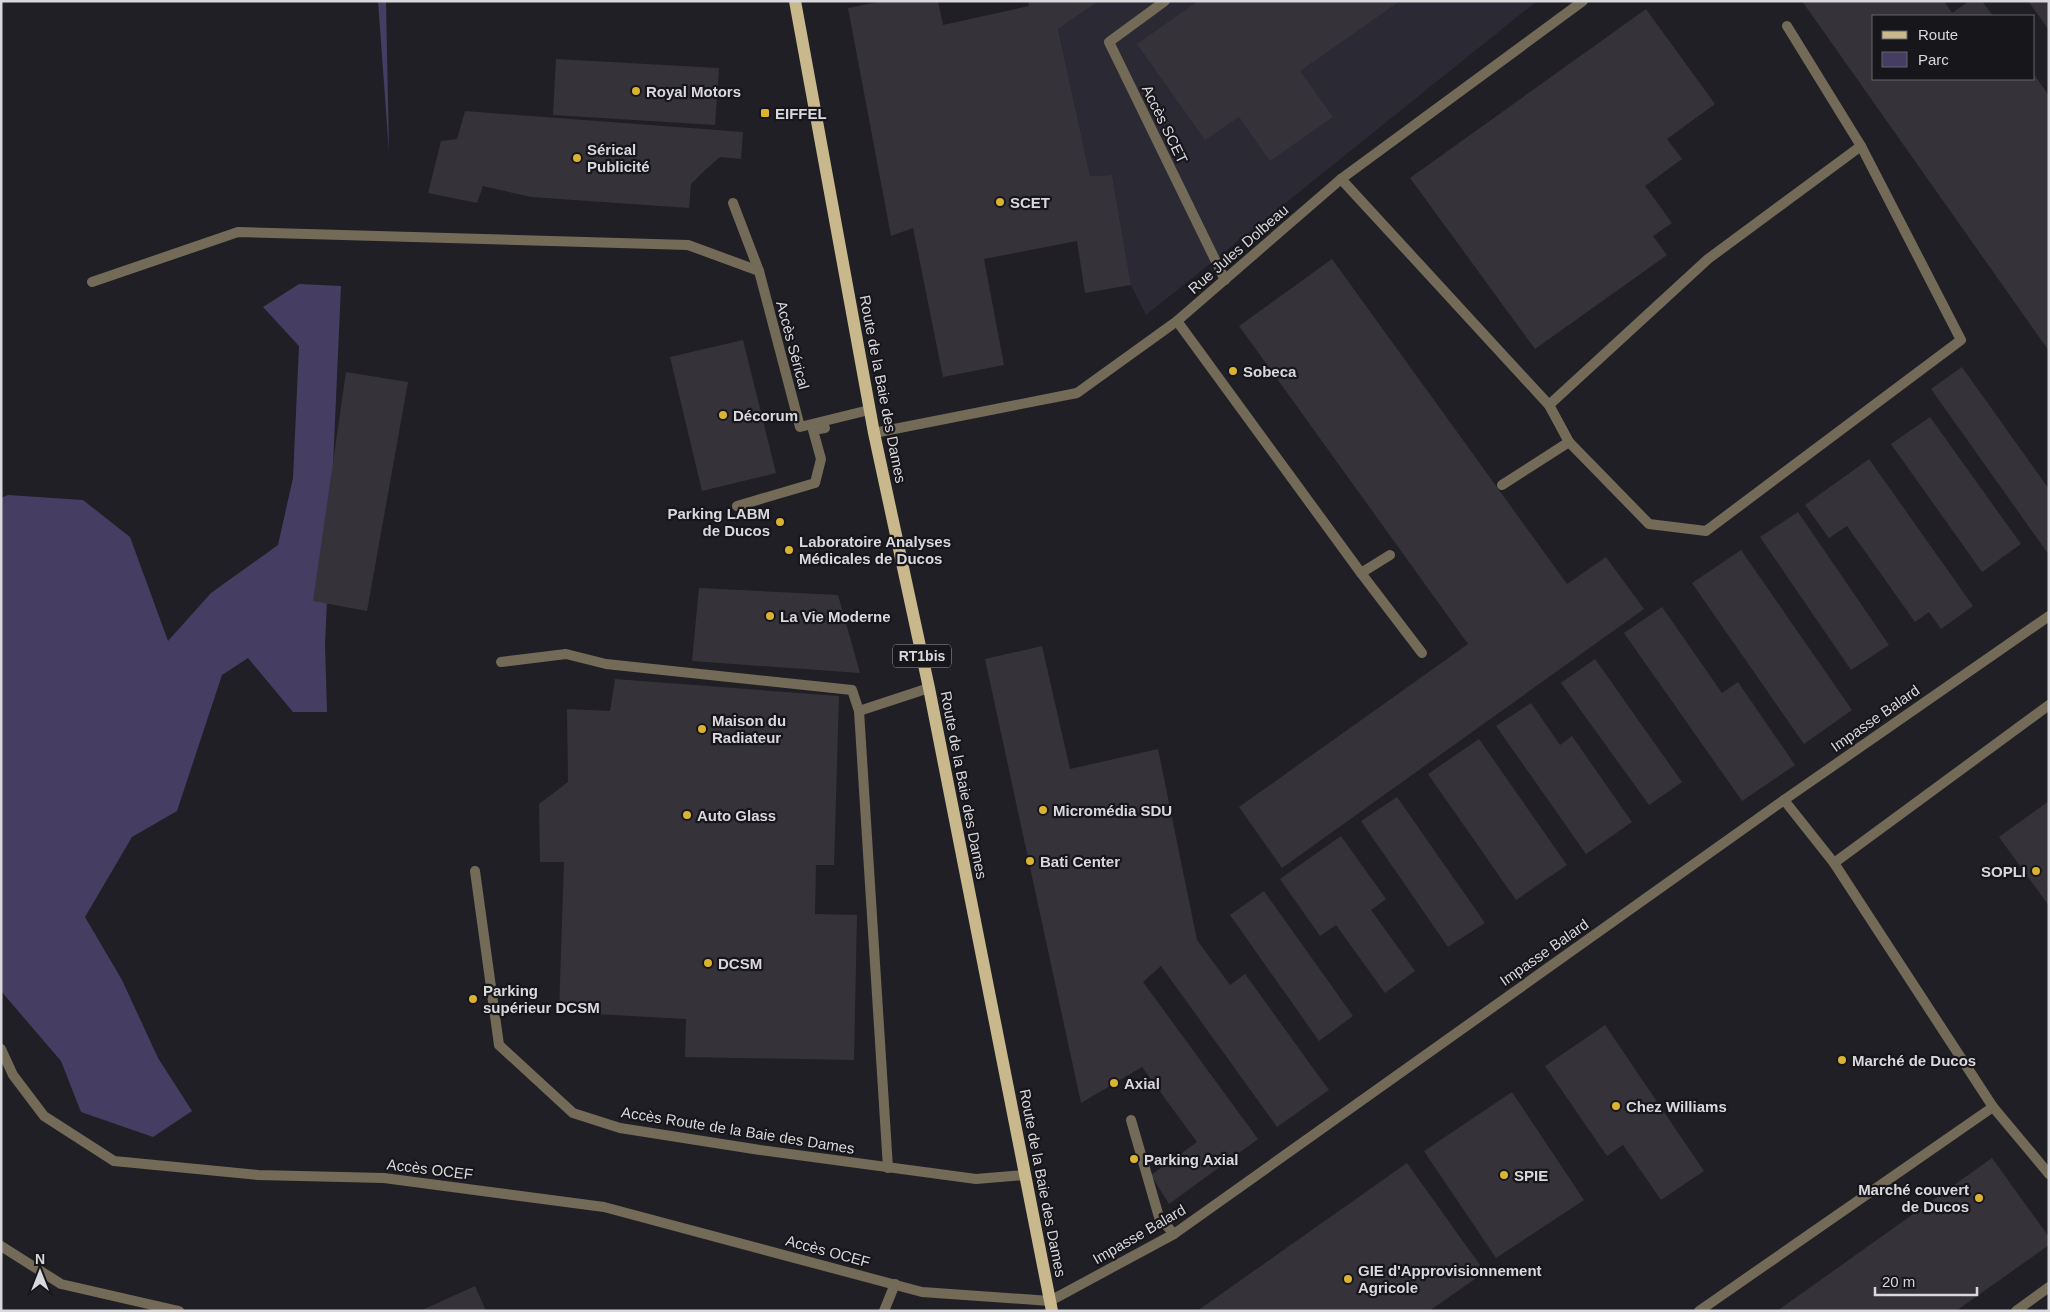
<svg xmlns="http://www.w3.org/2000/svg" width="2050" height="1312" font-family="Arial,sans-serif">
	<style>
		.built { fill: #2b2933 }
		.green { fill: #463d63 }
		.building { fill: #353339 }
		.lines { fill: none; stroke-linecap: round; stroke-linejoin: round }
		.lane { stroke: #736b57; stroke-width: 10 }
		.street { stroke: #736b57; stroke-width: 10 }
		.primary { stroke: #c8b88c; stroke-width: 12 }
		.poi-dot { fill: #dab333; stroke: #17161b; stroke-width: 2 }
		.labels { text-anchor: middle; dominant-baseline: central; stroke-width: 4.5; stroke-linejoin: round; paint-order: stroke }
		.shield { fill: #17161b; stroke: #9f9ea2; stroke-width: 1 }
		.shield-label { font-size: 14px; font-weight: bold; fill: #d9d8dc }
		.poi-label { font-size: 15px; font-weight: bold; fill: #d9d8dc; stroke: #17161b; text-anchor: start }
		.street-label { font-size: 15px; fill: #d9d8dc; stroke: #17161b }
	</style>
	<rect width="100%" height="100%" fill="#201f25"/>
	<polygon class="built" points="1099,1 1537,1 1146,315 1131,285 1112,175 1090,176 1058,29"/>
	<g class="green">
		<polygon points="378,1 386,1 389,152"/>
		<polygon points="299,284 341,286 325,645 327,712 293,712 248,658 222,675 177,811 132,837 85,917 122,980 158,1058 192,1111 153,1137 81,1112 61,1061 1,991 1,498 8,495 83,500 130,537 168,641 211,593 278,545 293,478 299,346 263,307"/>
	</g>
	<g class="building">
		<polygon points="883,1 938,1 943,25 1029,6 1028,1 1099,1 1058,29 1090,176 1112,175 1131,285 1085,293 1077,241 984,259 1004,365 943,377 913,228 891,236 848,8"/>
		<polygon points="1198,1 1400,1 1300,71 1333,117 1270,161 1239,117 1205,140 1137,44"/>
		<polygon points="1802,1 1944,1 1952,13 1969,1 1982,1 1993,16 1874,16 1874,79 2034,79 2034,74 2049,96 2049,351"/>
		<polygon points="2028,1 2049,1 2049,30"/>
		<polygon points="1646,9 1715,104 1667,139 1682,159 1645,186 1672,223 1653,236 1667,255 1535,349 1410,178"/>
		<polygon points="556,59 719,68 715,125 553,115"/>
		<polygon points="465,111 743,132 741,159 720,157 704,171 691,184 689,208 531,197 483,186 477,203 428,193 441,141 457,139"/>
		<polygon points="1332,259 1567,584 1606,557 1644,609 1282,868 1239,807 1468,644 1239,326"/>
		<polygon points="743,340 776,473 702,491 670,357"/>
		<polygon points="1962,367 2049,489 2049,555 1931,389"/>
		<polygon points="346,372 408,382 367,611 313,601"/>
		<polygon points="1930,417 2021,544 1982,572 1891,444"/>
		<polygon points="1869,459 1973,606 1941,629 1929,612 1915,622 1847,526 1829,538 1805,505"/>
		<polygon points="1798,512 1889,645 1851,670 1760,537"/>
		<polygon points="1741,550 1852,710 1804,744 1692,583"/>
		<polygon points="699,588 838,595 860,673 692,661"/>
		<polygon points="1662,607 1722,693 1738,682 1795,765 1742,801 1624,633"/>
		<polygon points="1042,646 1070,769 1158,749 1197,940 1230,985 1245,974 1329,1090 1277,1127 1161,966 1143,982 1258,1139 1169,1204 1151,1175 1197,1142 1142,1067 1081,1103 985,659"/>
		<polygon points="1595,659 1682,782 1649,805 1561,683"/>
		<polygon points="615,679 839,696 834,865 816,865 815,914 857,915 854,1060 685,1057 686,1019 559,1012 564,862 540,862 539,804 568,782 567,709 610,711"/>
		<polygon points="1531,703 1560,745 1572,736 1632,822 1586,854 1496,726"/>
		<polygon points="1479,739 1567,865 1516,900 1428,774"/>
		<polygon points="1397,797 1485,923 1448,947 1361,821"/>
		<polygon points="2049,801 2049,906 1999,837"/>
		<polygon points="1341,836 1386,899 1371,910 1415,971 1385,993 1336,925 1320,936 1280,879"/>
		<polygon points="1264,891 1353,1016 1319,1041 1230,915"/>
		<polygon points="1605,1025 1704,1171 1661,1200 1623,1145 1607,1156 1545,1066"/>
		<polygon points="1512,1092 1584,1200 1496,1258 1424,1151"/>
		<polygon points="1992,1158 2049,1237 2049,1245 1956,1311 1777,1311"/>
		<polygon points="1407,1163 1485,1272 1429,1311 1197,1311"/>
		<polygon points="475,1286 486,1311 420,1311"/>
	</g>
	<g class="lines">
		<g class="lane">
			<polyline points="1165,1 1109,42 1225,280"/>
			<polyline points="1341,179 1549,405 1708,259 1861,146"/>
			<polyline points="733,203 759,271 800,427 869,410"/>
			<polyline points="92,282 238,232 688,245 759,271"/>
			<polyline points="1177,321 1361,573 1390,555"/>
			<polyline points="1549,405 1569,442 1649,524 1706,531 1961,340 1861,146 1787,26"/>
			<polyline points="1502,485 1569,442"/>
			<polyline points="737,506 815,483 821,459 813,430 825,428"/>
			<polyline points="1361,573 1422,653"/>
			<polyline points="501,662 566,654 606,664 852,690 859,711 929,688"/>
			<polyline points="859,711 888,1168"/>
			<polyline points="1784,800 1834,863 1993,1107 2049,1174"/>
			<polyline points="1834,863 2049,705"/>
			<polyline points="475,871 499,1045 573,1113 620,1128 760,1150 976,1179 1025,1175"/>
			<polyline points="1,1049 13,1075 44,1116 114,1161 258,1175 384,1178 604,1207 922,1292 1050,1301"/>
			<polyline points="1131,1120 1159,1217 1174,1234"/>
			<polyline points="1,1246 61,1284 179,1311"/>
			<polyline points="884,1311 895,1284"/>
			<polyline points="1699,1311 1993,1107"/>
			<polyline points="2016,1311 2049,1287"/>
		</g>
		<g class="street">
			<polyline points="874,433 1077,393 1177,321 1341,179 1583,1"/>
			<polyline points="1050,1301 1174,1234 1784,800 2049,616"/>
		</g>
		<polyline class="primary" points="795,1 874,433 929,688 1052,1311"/>
	</g>
	<g class="poi-dot">
		<circle cx="636" cy="91" r="5"/>
		<rect x="760" y="108" width="10" height="10" rx="2.5"/>
		<circle cx="577" cy="158" r="5"/>
		<circle cx="1000" cy="202" r="5"/>
		<circle cx="1233" cy="371" r="5"/>
		<circle cx="723" cy="415" r="5"/>
		<circle cx="780" cy="522" r="5"/>
		<circle cx="789" cy="550" r="5"/>
		<circle cx="770" cy="616" r="5"/>
		<circle cx="702" cy="729" r="5"/>
		<circle cx="1043" cy="810" r="5"/>
		<circle cx="687" cy="815" r="5"/>
		<circle cx="1030" cy="861" r="5"/>
		<circle cx="2036" cy="871" r="5"/>
		<circle cx="708" cy="963" r="5"/>
		<circle cx="473" cy="999" r="5"/>
		<circle cx="1842" cy="1060" r="5"/>
		<circle cx="1114" cy="1083" r="5"/>
		<circle cx="1616" cy="1106" r="5"/>
		<circle cx="1134" cy="1159" r="5"/>
		<circle cx="1504" cy="1175" r="5"/>
		<circle cx="1979" cy="1198" r="5"/>
		<circle cx="1348" cy="1279" r="5"/>
	</g>
	<g class="labels">
		<rect class="shield" x="893" y="644.5" width="58" height="23" rx="4"/>
		<g class="shield-label">
			<text x="922" y="656">RT1bis</text>
		</g>
		<g class="poi-label">
			<text x="646" y="91">Royal Motors</text>
			<text x="775" y="113">EIFFEL</text>
			<text x="587" y="149">Sérical<tspan x="587" dy="17">Publicité</tspan></text>
			<text x="1010" y="202">SCET</text>
			<text x="1243" y="371">Sobeca</text>
			<text x="733" y="415">Décorum</text>
			<text x="770" y="513" text-anchor="end">Parking LABM<tspan x="770" dy="17">de Ducos</tspan></text>
			<text x="799" y="541">Laboratoire Analyses<tspan x="799" dy="17">Médicales de Ducos</tspan></text>
			<text x="780" y="616">La Vie Moderne</text>
			<text x="712" y="720">Maison du<tspan x="712" dy="17">Radiateur</tspan></text>
			<text x="1053" y="810">Micromédia SDU</text>
			<text x="697" y="815">Auto Glass</text>
			<text x="1040" y="861">Bati Center</text>
			<text x="2026" y="871" text-anchor="end">SOPLI</text>
			<text x="718" y="963">DCSM</text>
			<text x="483" y="990">Parking<tspan x="483" dy="17">supérieur DCSM</tspan></text>
			<text x="1852" y="1060">Marché de Ducos</text>
			<text x="1124" y="1083">Axial</text>
			<text x="1626" y="1106">Chez Williams</text>
			<text x="1144" y="1159">Parking Axial</text>
			<text x="1514" y="1175">SPIE</text>
			<text x="1969" y="1189" text-anchor="end">Marché couvert<tspan x="1969" dy="17">de Ducos</tspan></text>
			<text x="1358" y="1270">GIE d'Approvisionnement<tspan x="1358" dy="17">Agricole</tspan></text>
		</g>
		<g class="street-label">
			<text transform="translate(1165 124) rotate(64)">Accès SCET</text>
			<text transform="translate(1238 249) rotate(-41)">Rue Jules Dolbeau</text>
			<text transform="translate(793 345) rotate(75)">Accès Sérical</text>
			<text transform="translate(883 389) rotate(79)">Route de la Baie des Dames</text>
			<text transform="translate(1875 718) rotate(-35)">Impasse Balard</text>
			<text transform="translate(964 785) rotate(79)">Route de la Baie des Dames</text>
			<text transform="translate(1544 952) rotate(-35)">Impasse Balard</text>
			<text transform="translate(738 1130) rotate(9)">Accès Route de la Baie des Dames</text>
			<text transform="translate(430 1169) rotate(7)">Accès OCEF</text>
			<text transform="translate(1043 1183) rotate(79)">Route de la Baie des Dames</text>
			<text transform="translate(1139 1234) rotate(-30)">Impasse Balard</text>
			<text transform="translate(828 1251) rotate(15)">Accès OCEF</text>
		</g>
	</g>
	<rect width="2050" height="1312" fill="none" stroke="#d9d8dc" stroke-width="5"/>
	<rect x="1872" y="15" width="162" height="65" fill="#17161b" stroke="#656468"/>
	<rect x="1882" y="31" width="25" height="8" fill="#c8b88c" stroke="#656468"/>
	<text x="1918" y="40" font-size="15" fill="#d9d8dc">Route</text>
	<rect x="1882" y="52" width="25" height="15" fill="#463d63" stroke="#656468"/>
	<text x="1918" y="65" font-size="15" fill="#d9d8dc">Parc</text>
	<g transform="translate(40 1272)" stroke="#17161b" stroke-width="4" paint-order="stroke">
	<path d="M0-4L9 19L0 12L-9 19Z" fill="#d9d8dc"/>
	<text y="-8" font-size="14" font-weight="bold" text-anchor="middle" fill="#d9d8dc">N</text>
	</g>
	<path d="M1875 1287v8h102v-8" fill="none" stroke="#d9d8dc" stroke-width="2.5"/>
	<text x="1882" y="1287" font-size="15" fill="#d9d8dc" stroke="#17161b" stroke-width="4" paint-order="stroke">20 m</text>
</svg>
